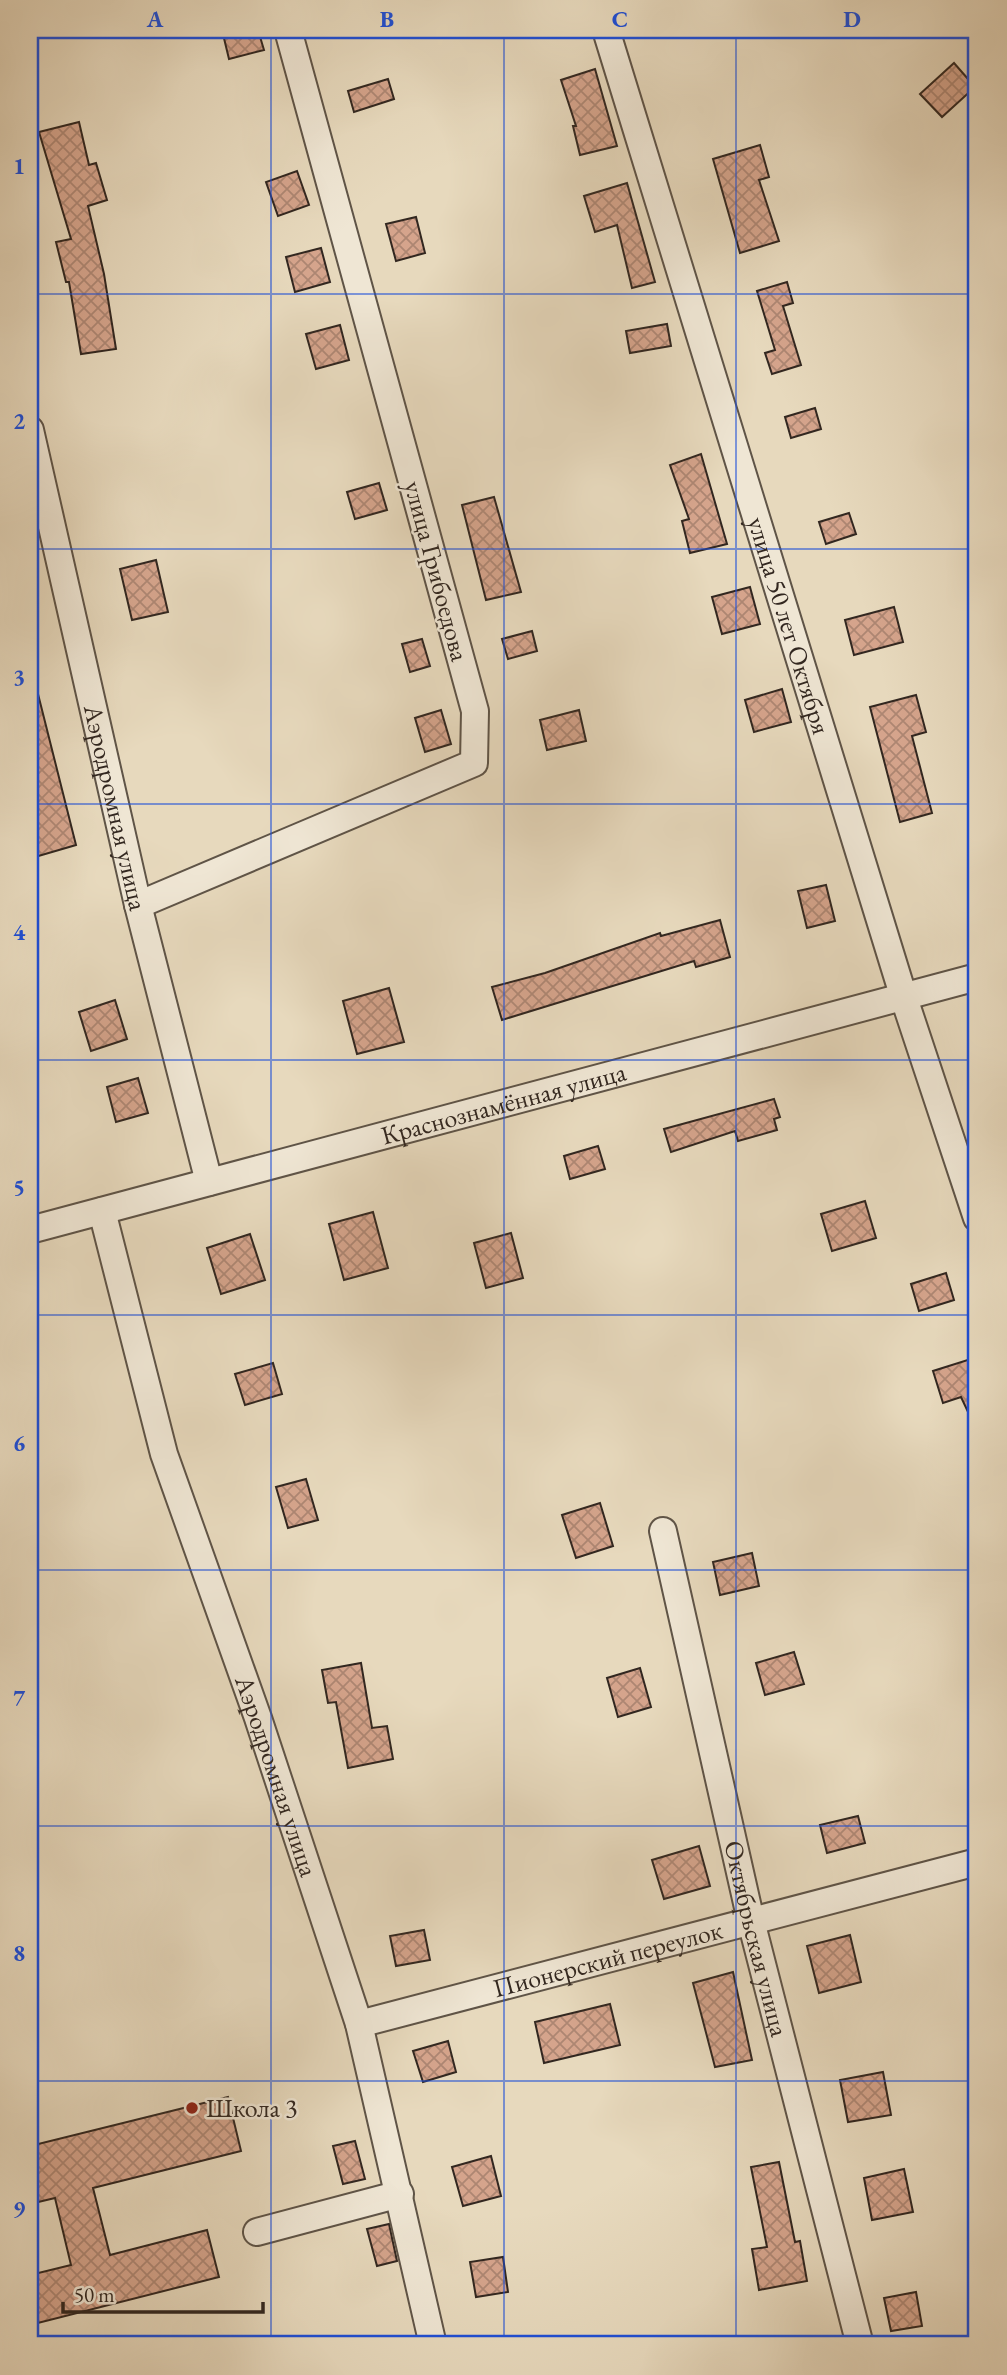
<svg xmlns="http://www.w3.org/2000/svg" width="1007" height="2375" font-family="'EB Garamond',serif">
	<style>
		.building { fill: url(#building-cross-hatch); stroke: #322720; stroke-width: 2 }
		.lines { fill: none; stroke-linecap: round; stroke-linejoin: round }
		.minor-casing { stroke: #5f5447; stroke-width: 30 }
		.minor { stroke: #efe6d4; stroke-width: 26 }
		.grid { fill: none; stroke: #1d4ed8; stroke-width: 2; stroke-opacity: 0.55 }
		.poi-dot { fill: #8f2418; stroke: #efe6d4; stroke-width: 2.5 }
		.labels { text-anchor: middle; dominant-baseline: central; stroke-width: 5; stroke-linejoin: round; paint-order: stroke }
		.street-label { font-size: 26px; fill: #322720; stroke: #efe6d4 }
		.poi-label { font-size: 26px; fill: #322720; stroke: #efe6d4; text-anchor: start }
		.neatline { fill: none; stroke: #1d4ed8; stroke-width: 2.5 }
		.grid-label { font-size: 23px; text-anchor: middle; font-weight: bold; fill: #1d4ed8 }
	</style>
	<defs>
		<pattern id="building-cross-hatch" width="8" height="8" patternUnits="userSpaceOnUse" patternTransform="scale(1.75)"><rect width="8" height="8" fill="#d5a48c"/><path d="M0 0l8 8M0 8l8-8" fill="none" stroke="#ad8672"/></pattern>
	</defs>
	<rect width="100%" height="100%" fill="#e7d9bd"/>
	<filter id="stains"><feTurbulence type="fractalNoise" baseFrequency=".00286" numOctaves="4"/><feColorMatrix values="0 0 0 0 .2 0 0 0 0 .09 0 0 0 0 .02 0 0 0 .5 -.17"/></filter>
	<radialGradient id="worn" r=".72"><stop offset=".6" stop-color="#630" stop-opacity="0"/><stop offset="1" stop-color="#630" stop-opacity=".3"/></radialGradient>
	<g class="building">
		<polygon points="222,30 258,30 264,50 229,59"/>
		<polygon points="954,63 975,87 942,117 920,94"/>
		<polygon points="595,69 617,146 580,155 573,126 576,126 561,80"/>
		<polygon points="388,79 394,99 354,112 348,91"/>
		<polygon points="79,122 89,165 96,163 107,200 88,206 104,274 116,349 81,354 69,282 66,282 56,242 71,239 39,132"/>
		<polygon points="760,145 769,177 759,180 779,241 740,253 713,159"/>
		<polygon points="297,171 309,205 278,216 266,182"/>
		<polygon points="627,183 655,282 632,288 617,225 595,232 584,196"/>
		<polygon points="416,217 425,253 396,261 386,224"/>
		<polygon points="321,248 330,282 295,292 286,257"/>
		<polygon points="787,282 793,303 783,306 801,365 772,374 765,353 775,350 757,291"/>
		<polygon points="667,324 671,346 630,353 626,331"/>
		<polygon points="340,325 349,360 316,369 306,334"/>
		<polygon points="815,408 821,429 791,438 785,417"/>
		<polygon points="701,454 727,544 690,553 682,521 689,519 670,465"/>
		<polygon points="379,483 387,510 355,519 347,492"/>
		<polygon points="494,497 521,592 486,600 462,505"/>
		<polygon points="849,513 856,534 826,544 819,522"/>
		<polygon points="156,560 168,612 132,620 120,569"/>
		<polygon points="750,587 760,624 722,634 712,597"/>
		<polygon points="894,607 903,642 854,655 845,620"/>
		<polygon points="532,631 537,651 508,659 502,639"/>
		<polygon points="422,639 430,666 410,672 402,644"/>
		<polygon points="782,689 791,722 754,732 745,700"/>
		<polygon points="38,694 76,845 35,857 30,839 30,695"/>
		<polygon points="916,695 926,732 912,736 932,813 900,822 870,707"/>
		<polygon points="441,710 451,744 425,752 415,718"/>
		<polygon points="579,710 586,741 547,750 540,720"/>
		<polygon points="826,885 835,921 807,928 798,891"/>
		<polygon points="720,920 730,957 696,967 694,961 502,1020 492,987 545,973 660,933 661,936"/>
		<polygon points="389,988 404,1042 357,1054 343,1001"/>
		<polygon points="115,1000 127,1039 91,1051 79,1012"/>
		<polygon points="138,1078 148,1113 116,1122 107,1087"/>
		<polygon points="774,1099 780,1117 774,1119 777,1130 738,1141 735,1131 671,1152 664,1129"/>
		<polygon points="598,1146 605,1169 570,1179 564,1156"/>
		<polygon points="865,1201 876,1238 832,1251 821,1214"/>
		<polygon points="373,1212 388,1268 344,1280 329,1224"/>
		<polygon points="511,1233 523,1278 486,1288 474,1243"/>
		<polygon points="250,1234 265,1280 221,1294 207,1248"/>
		<polygon points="946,1273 954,1300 919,1311 911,1284"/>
		<polygon points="977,1357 977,1431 961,1397 943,1403 933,1371"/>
		<polygon points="273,1363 282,1394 245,1405 235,1374"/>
		<polygon points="306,1479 318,1520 288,1528 276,1487"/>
		<polygon points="600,1503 613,1546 576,1558 562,1515"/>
		<polygon points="752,1553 759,1586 720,1595 713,1562"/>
		<polygon points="794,1652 804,1684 765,1695 756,1663"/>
		<polygon points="361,1663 372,1728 387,1726 393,1759 348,1768 336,1702 328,1703 322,1670"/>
		<polygon points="640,1668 651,1707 618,1717 607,1678"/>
		<polygon points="858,1816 865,1843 827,1853 820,1825"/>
		<polygon points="699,1846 710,1886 664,1899 652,1860"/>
		<polygon points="424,1930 430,1960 396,1966 390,1936"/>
		<polygon points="850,1935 861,1982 819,1993 807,1946"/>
		<polygon points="733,1972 752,2060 715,2067 693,1983"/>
		<polygon points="610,2004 620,2045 544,2063 535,2022"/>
		<polygon points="448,2041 456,2072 423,2082 413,2051"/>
		<polygon points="883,2072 891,2115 848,2122 840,2080"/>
		<polygon points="228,2097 241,2151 93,2188 110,2255 207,2230 219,2277 30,2325 30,2275 71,2265 55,2198 30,2204 30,2146"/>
		<polygon points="355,2141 365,2179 343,2184 333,2146"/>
		<polygon points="491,2156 501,2196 463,2206 452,2167"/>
		<polygon points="779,2162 795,2242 800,2241 807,2281 759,2290 752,2249 767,2247 751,2167"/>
		<polygon points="904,2169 913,2212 872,2220 864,2178"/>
		<polygon points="389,2224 397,2261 377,2266 367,2229"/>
		<polygon points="503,2257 508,2292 476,2297 470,2262"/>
		<polygon points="916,2292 922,2326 891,2331 884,2298"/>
	</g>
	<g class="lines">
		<g class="minor-casing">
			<g id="minor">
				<path id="s1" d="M606 30 904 998 977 1218"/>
				<path id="s2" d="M30 430 138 905 209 1182"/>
				<polyline points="138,905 474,763 475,711 288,30"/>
				<path id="s3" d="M102 1211 164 1454 258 1718 359 2024 433 2345"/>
				<path id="s4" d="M30 1230 977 977"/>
				<path id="s5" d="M663 1531 751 1921 860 2345"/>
				<path id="s6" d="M359 2024 977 1862"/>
				<polyline points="257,2232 400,2194"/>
			</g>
		</g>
		<use href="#minor" class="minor"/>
	</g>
	<path class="grid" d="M271 30V2345M504 30V2345M736 30V2345M30 294H977M30 549H977M30 804H977M30 1060H977M30 1315H977M30 1570H977M30 1826H977M30 2081H977"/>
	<circle class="poi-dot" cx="192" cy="2108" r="7"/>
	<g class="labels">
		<g class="street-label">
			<text transform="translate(437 571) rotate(75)">улица Грибоедова</text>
			<text stroke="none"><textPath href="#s1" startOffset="623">улица 50 лет Октября</textPath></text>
			<text stroke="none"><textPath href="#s2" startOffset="387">Аэродромная улица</textPath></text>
			<text stroke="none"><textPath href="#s4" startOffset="490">Краснознамённая улица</textPath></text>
			<text stroke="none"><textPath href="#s3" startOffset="592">Аэродромная улица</textPath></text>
			<text stroke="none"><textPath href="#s5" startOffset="418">Октябрьская улица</textPath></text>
			<text stroke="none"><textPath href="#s6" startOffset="257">Пионерский переулок</textPath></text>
		</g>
		<g class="poi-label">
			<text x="206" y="2108">Школа 3</text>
		</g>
	</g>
	<rect width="1007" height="2375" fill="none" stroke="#e7d9bd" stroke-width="77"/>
	<path d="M63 2302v10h200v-10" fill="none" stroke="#322720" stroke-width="3.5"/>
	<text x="74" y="2302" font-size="21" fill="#322720" stroke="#efe6d4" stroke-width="5" paint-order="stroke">50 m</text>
	<rect x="38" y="38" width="930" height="2298" class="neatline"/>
	<g class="grid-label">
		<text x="155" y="27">A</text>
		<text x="387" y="27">B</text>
		<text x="620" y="27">C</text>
		<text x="852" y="27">D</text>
		<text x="19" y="174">1</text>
		<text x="19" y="429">2</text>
		<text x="19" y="685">3</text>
		<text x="19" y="940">4</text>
		<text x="19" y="1195">5</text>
		<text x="19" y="1451">6</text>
		<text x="19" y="1706">7</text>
		<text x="19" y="1961">8</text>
		<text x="19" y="2217">9</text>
	</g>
	<rect width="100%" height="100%" filter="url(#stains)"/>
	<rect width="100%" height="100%" fill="url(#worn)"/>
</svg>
